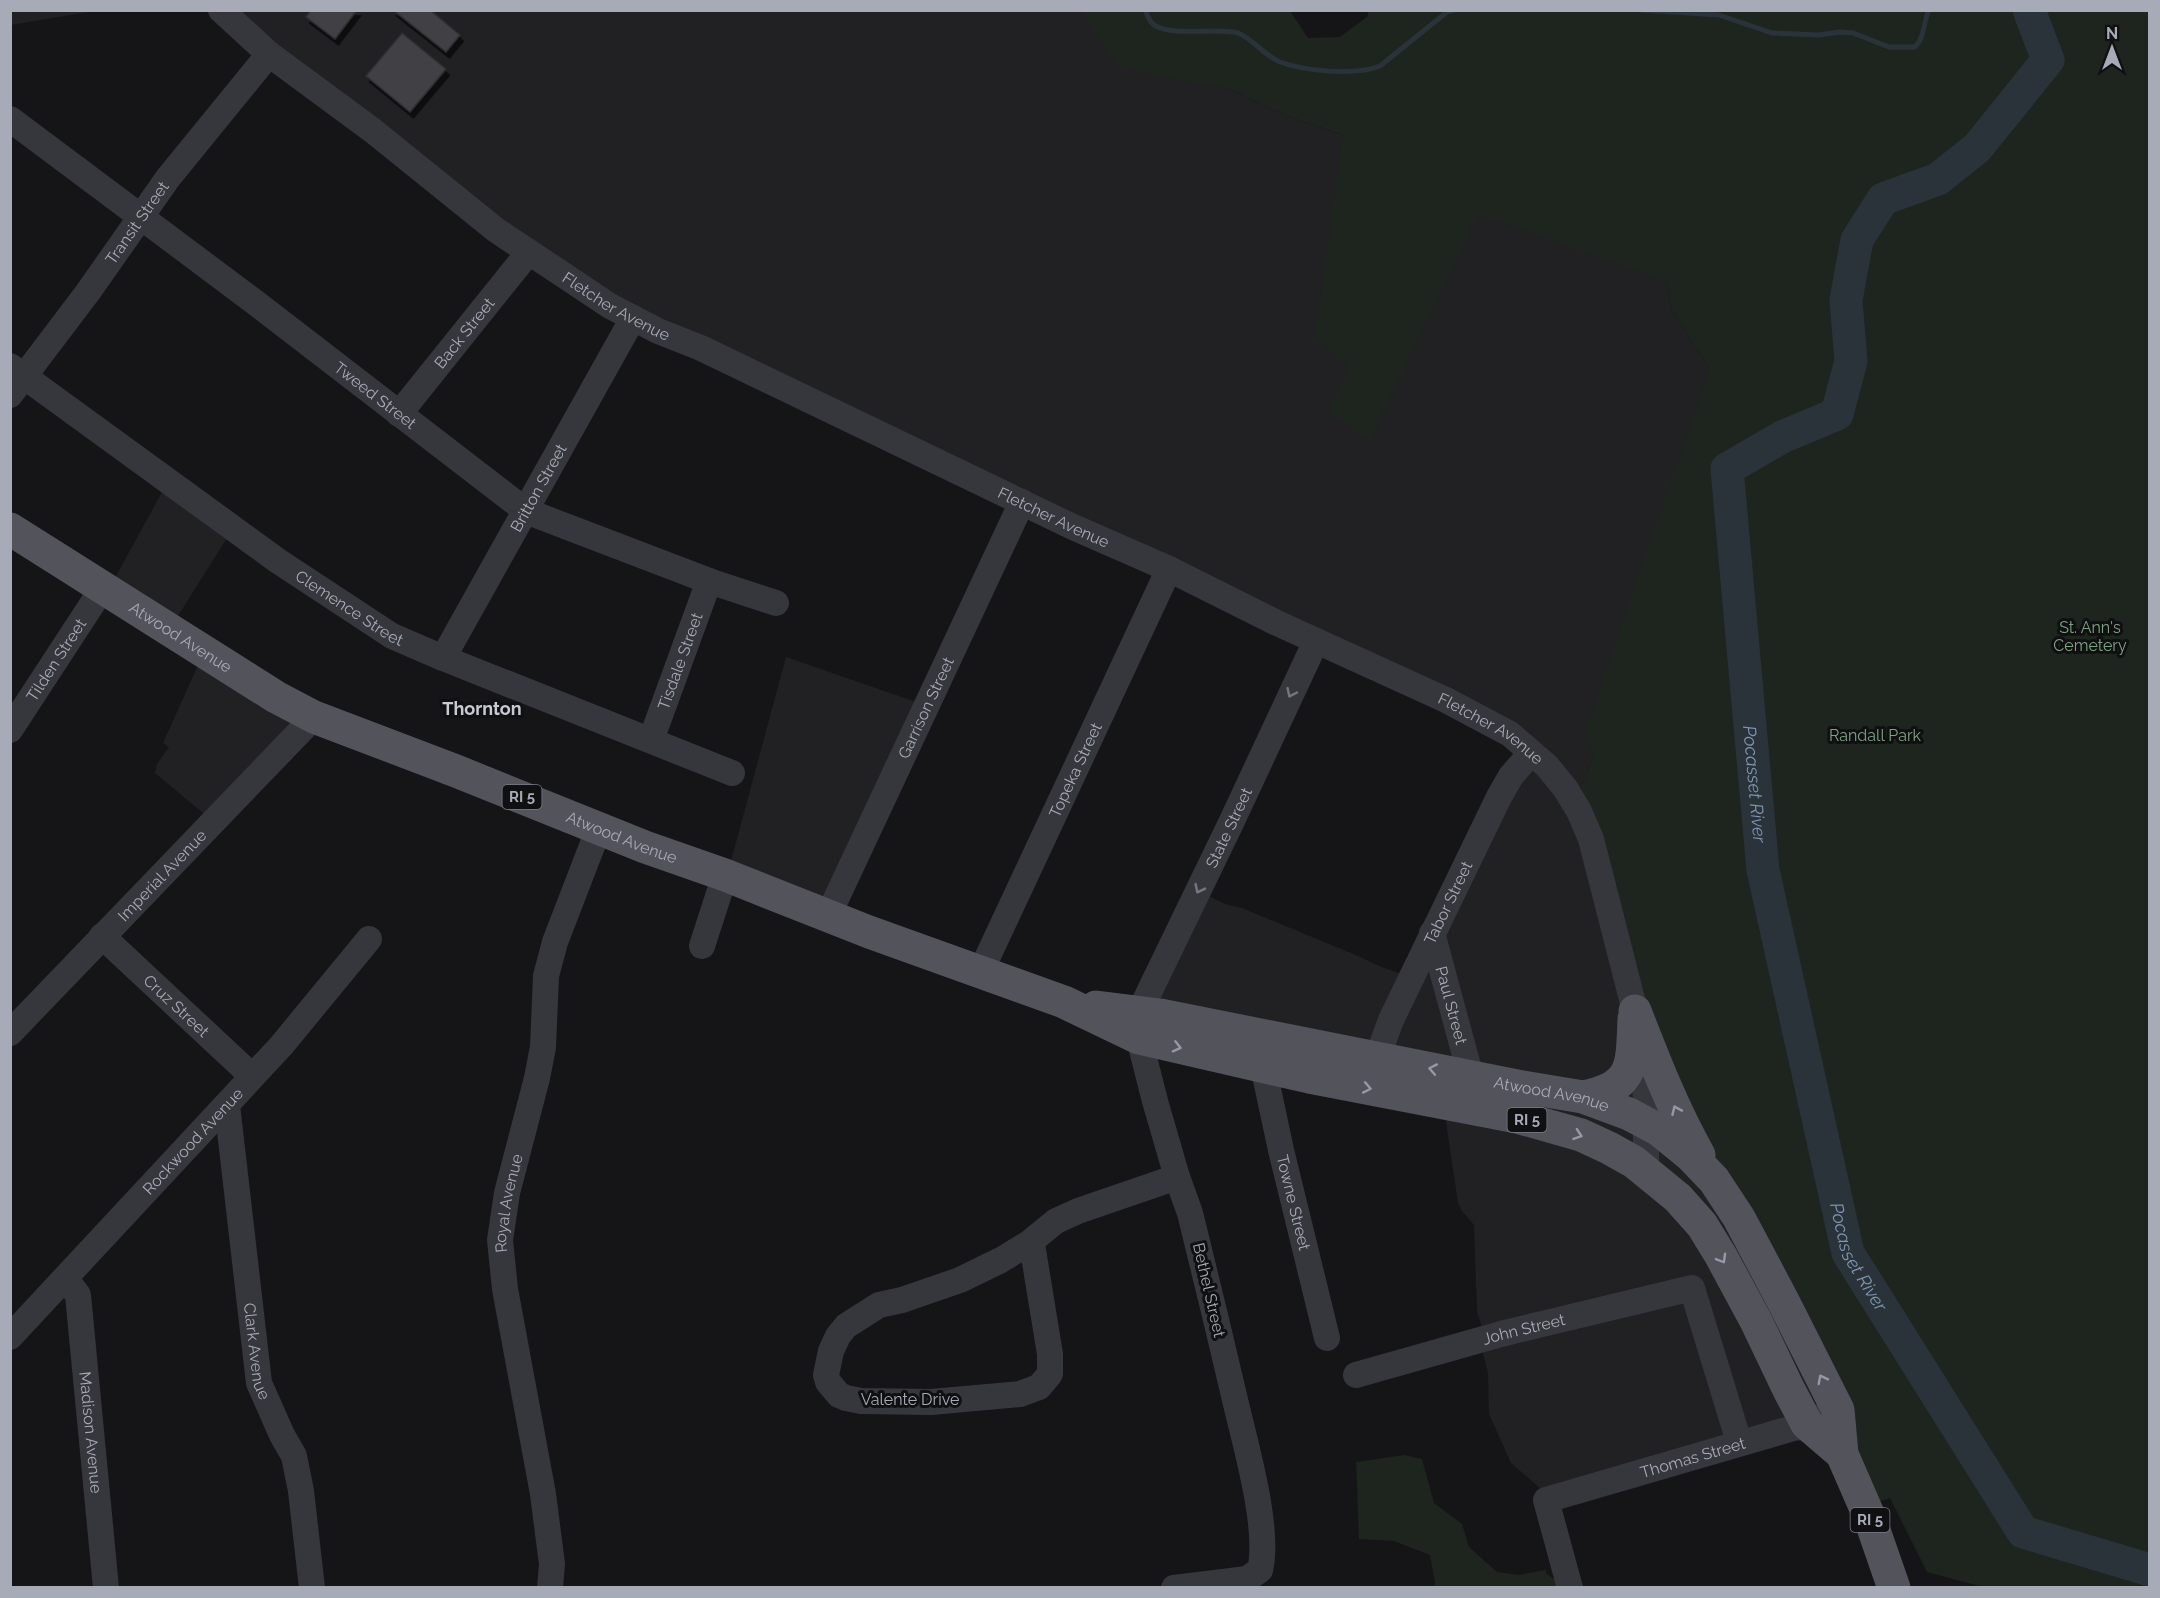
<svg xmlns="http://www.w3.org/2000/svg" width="2160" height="1598" font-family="Raleway,sans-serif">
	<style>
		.built { fill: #212124 }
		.green { fill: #1d251e }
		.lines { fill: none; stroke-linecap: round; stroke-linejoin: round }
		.stream { stroke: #2b333a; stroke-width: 5 }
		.river { stroke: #2b333a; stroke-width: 33 }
		.building { fill: #3f4044; stroke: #2f2f33; stroke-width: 1.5; filter: url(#shadow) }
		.minor { stroke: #36373c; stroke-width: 26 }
		.major { stroke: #52535b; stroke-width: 33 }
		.oneway { stroke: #747780 }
		.oneway2 { stroke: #9699a5 }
		.labels { text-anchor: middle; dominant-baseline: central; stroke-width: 6; stroke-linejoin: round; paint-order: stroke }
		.shield { fill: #101012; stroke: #7a7c86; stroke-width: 1.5 }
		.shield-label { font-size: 15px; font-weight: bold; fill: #a7abb7 }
		.street-label { font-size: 16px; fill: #a7abb7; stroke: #101012 }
		.park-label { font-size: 16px; fill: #7ea282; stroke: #101012 }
		.neighbourhood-label { font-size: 18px; font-weight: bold; fill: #c8cad3; stroke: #101012 }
		.water-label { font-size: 18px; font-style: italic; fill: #7e97b2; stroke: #101012 }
	</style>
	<defs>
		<filter id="shadow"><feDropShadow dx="3.5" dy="6" stdDeviation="0" flood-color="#0009"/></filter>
	</defs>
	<rect width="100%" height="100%" fill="#151517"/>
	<g class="built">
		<polygon points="11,10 94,10 94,11 11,25"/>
		<polygon points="226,11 1079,11 1087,19 1193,81 1229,89 1287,116 1351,138 1478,201 1654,209 1672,310 1708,366 1714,393 1642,628 1577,799 1781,1332 1822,1416 1818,1443 1778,1439 1549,1496 1511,1463 1489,1414 1488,1373 1482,1350 1487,1343 1477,1312 1474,1225 1462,1211 1458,1203 1442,1095 1144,1011 1203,893 1225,904 1242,908 1358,956 1379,966 1404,975 1529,754 611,305"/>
		<polygon points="167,483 232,530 171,627 110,587"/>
		<polygon points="204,652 308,711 215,823 155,773 157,764 169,747 163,743"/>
		<polygon points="786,657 925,705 830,913 728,872"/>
	</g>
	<g class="green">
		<polygon points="1368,10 2149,11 2149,1587 1983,1587 1927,1572 1890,1498 1866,1506 1781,1332 1660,1069 1577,798 1593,757 1585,733 1709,370 1708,366 1672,310 1667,282 1478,214 1369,442 1329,411 1350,368 1315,338 1343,135 1287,116 1229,89 1151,75 1116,64 1087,19 1079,11 1290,11 1308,38 1340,37 1368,16"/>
		<polygon points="1404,1455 1422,1459 1434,1503 1462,1524 1469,1547 1497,1572 1519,1575 1546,1570 1546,1573 1564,1587 1434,1587 1435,1582 1430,1555 1394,1541 1359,1539 1356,1462"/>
	</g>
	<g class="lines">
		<g class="stream">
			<path d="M1145 10C1147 14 1149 20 1152 23 1166 38 1218 27 1238 33 1253 39 1265 56 1280 62 1305 71 1355 76 1380 66L1447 12 1454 10"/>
			<path d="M1640 10 1719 15 1772 33 1819 35 1840 32 1853 33 1889 47H1915C1925 38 1923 22 1929 10"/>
		</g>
		<path class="river" id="s1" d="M2029 10 2048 60 1977 148 1938 179 1883 199 1857 240 1846 300 1851 361 1837 414 1782 437 1727 469 1763 870 1848 1253 2023 1532 2150 1570"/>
	</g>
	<g class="building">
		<polygon points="311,10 357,10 335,39 306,17"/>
		<polygon points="393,10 430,10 460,35 446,52"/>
		<polygon points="402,33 446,69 410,112 366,76"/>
	</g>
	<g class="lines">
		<g class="minor">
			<path id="s2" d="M221 10 269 54 372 130 496 230 610 306 658 331 701 348 1073 527 1169 569 1277 623 1446 700 1510 734 1547 766 1565 788 1579 811 1591 839 1635 1011 1646 1097V1172"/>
			<path id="s3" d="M10 119 252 300 526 511 709 581 776 603"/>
			<path id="s4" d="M10 366 278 561 392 636 443 658 732 773"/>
			<path id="s5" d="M10 395 88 292 168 178 269 54"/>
			<path id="s6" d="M399 414 528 253"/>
			<path id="s7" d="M443 658 633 318"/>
			<path id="s8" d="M10 730 102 589"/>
			<path id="s9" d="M651 740 709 581"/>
			<path id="s10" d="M828 916 1022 502"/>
			<path id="s11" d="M1432 933 1471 1077"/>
			<path id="s12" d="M102 936 252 1076"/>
			<polyline points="702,946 725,875"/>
			<path id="s13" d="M981 971 1169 569"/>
			<path id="s14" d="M10 1033 314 717"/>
			<path id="s15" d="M1377 1058 1391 1020 1499 797 1511 776 1531 753"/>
			<path id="s16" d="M1263 1066 1281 1150 1327 1338"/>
			<path id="s17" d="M227 1105 259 1383 282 1435 294 1456 301 1491 312 1588"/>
			<polyline points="1029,1243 1033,1250 1050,1354 1050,1374 1039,1387 1020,1394 931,1402 861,1401 846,1398 839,1395 828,1382 826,1375 831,1351 838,1336 846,1326 879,1305 902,1300 960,1280 1001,1260 1029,1243 1056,1221 1078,1211 1177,1177"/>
			<path id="s18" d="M66 1279 78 1295 106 1588"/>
			<path id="s19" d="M10 1337 281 1046 369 939"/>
			<path id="s20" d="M1356 1375 1501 1334 1692 1288 1739 1442"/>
			<path id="s21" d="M550 1588 552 1564 543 1494 505 1289 500 1240 507 1193 537 1078 543 1047 546 976 555 942 599 828"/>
			<path id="s22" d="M1174 1588 1247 1579 1260 1570C1270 1530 1246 1446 1236 1404 1221 1340 1206 1277 1190 1213L1177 1177 1155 1101 1139 1038V1013L1231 823 1316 641"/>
			<path id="s23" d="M1570 1588 1546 1500 1807 1424 1824 1416"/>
		</g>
		<g class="major">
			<path id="s24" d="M10 529 276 697 314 717 456 771 645 847 725 875 869 932 1064 1002 1139 1038 1309 1077 1517 1117 1581 1135 1609 1148 1634 1162 1678 1198 1702 1225 1721 1256 1756 1321 1789 1390 1807 1424 1842 1454"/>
			<path id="s25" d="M1096 1007 1160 1015 1517 1086 1583 1097 1629 1114 1659 1130 1691 1156 1714 1180 1739 1218 1783 1301 1838 1410 1842 1454 1869 1516 1894 1588"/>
			<path d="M1635 1011C1654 1060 1673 1109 1699 1155"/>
			<path d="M1583 1097C1635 1087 1632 1065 1634 1019"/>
		</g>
	</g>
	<defs><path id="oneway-chevron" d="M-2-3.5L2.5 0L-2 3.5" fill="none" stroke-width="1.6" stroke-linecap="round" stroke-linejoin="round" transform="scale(1.5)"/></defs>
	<g class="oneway">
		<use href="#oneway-chevron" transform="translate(1291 693) rotate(115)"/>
		<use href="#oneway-chevron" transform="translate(1199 889) rotate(116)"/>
	</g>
	<g class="oneway2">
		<use href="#oneway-chevron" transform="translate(1177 1047) rotate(14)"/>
		<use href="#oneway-chevron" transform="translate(1433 1069) rotate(-169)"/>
		<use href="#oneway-chevron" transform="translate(1367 1088) rotate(11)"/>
		<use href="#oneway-chevron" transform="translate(1676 1110) rotate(-114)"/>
		<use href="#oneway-chevron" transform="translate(1578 1135) rotate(19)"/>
		<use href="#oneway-chevron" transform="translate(1722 1259) rotate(60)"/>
		<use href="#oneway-chevron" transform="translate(1822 1379) rotate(-117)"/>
	</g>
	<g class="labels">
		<g class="shield">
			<rect x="502.5" y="785" width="39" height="24" rx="4.5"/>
			<rect x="1507.5" y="1108" width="39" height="24" rx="4.5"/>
			<rect x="1850.5" y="1508" width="39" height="24" rx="4.5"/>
		</g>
		<g class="shield-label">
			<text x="522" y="797">RI 5</text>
			<text x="1527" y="1120">RI 5</text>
			<text x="1870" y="1520">RI 5</text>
		</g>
		<g class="street-label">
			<text stroke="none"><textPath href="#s5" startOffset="214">Transit Street</textPath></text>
			<text stroke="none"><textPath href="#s2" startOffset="495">Fletcher Avenue</textPath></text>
			<text stroke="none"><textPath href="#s6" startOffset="104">Back Street</textPath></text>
			<text stroke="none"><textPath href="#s3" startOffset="458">Tweed Street</textPath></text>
			<text stroke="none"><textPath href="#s7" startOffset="195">Britton Street</textPath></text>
			<text stroke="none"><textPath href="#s2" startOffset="981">Fletcher Avenue</textPath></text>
			<text stroke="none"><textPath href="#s4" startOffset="417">Clemence Street</textPath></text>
			<text stroke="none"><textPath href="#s24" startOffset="202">Atwood Avenue</textPath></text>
			<text stroke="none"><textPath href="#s8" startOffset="84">Tilden Street</textPath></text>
			<text stroke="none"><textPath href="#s9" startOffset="84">Tisdale Street</textPath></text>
			<text stroke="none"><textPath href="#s10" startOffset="230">Garrison Street</textPath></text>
			<text stroke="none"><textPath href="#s2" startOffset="1467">Fletcher Avenue</textPath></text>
			<text stroke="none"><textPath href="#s13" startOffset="222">Topeka Street</textPath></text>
			<text stroke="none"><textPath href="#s22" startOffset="868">State Street</textPath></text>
			<text stroke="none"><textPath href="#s24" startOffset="688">Atwood Avenue</textPath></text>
			<text stroke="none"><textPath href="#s14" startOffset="219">Imperial Avenue</textPath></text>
			<text stroke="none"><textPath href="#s15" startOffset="171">Tabor Street</textPath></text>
			<text stroke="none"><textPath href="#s11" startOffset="75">Paul Street</textPath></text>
			<text stroke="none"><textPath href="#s12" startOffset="102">Cruz Street</textPath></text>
			<text stroke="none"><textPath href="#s25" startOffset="464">Atwood Avenue</textPath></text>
			<text stroke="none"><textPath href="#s19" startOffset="268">Rockwood Avenue</textPath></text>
			<text stroke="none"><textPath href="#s16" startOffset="140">Towne Street</textPath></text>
			<text stroke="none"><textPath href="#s21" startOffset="390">Royal Avenue</textPath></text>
			<text transform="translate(1209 1290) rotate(77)">Bethel Street</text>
			<text stroke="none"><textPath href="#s20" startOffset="174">John Street</textPath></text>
			<text stroke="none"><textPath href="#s17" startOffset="248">Clark Avenue</textPath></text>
			<text x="910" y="1399">Valente Drive</text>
			<text stroke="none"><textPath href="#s18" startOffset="158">Madison Avenue</textPath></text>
			<text stroke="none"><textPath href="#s23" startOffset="244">Thomas Street</textPath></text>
		</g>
		<g class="park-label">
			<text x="2090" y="627">St. Ann's<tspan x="2090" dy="18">Cemetery</tspan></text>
			<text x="1875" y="735">Randall Park</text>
		</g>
		<g class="neighbourhood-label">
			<text x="482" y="708">Thornton</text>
		</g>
		<g class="water-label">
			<text stroke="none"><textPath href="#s1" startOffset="940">Pocasset River</textPath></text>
			<text stroke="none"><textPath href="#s1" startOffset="1426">Pocasset River</textPath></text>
		</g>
	</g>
	<rect width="2160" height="1598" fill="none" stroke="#a7abb7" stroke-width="24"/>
	<g transform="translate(2112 48)" stroke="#101012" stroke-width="4.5" paint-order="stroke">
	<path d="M0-4.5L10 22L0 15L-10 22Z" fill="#a7abb7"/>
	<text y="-9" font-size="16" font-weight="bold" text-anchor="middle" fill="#a7abb7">N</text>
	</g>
</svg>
